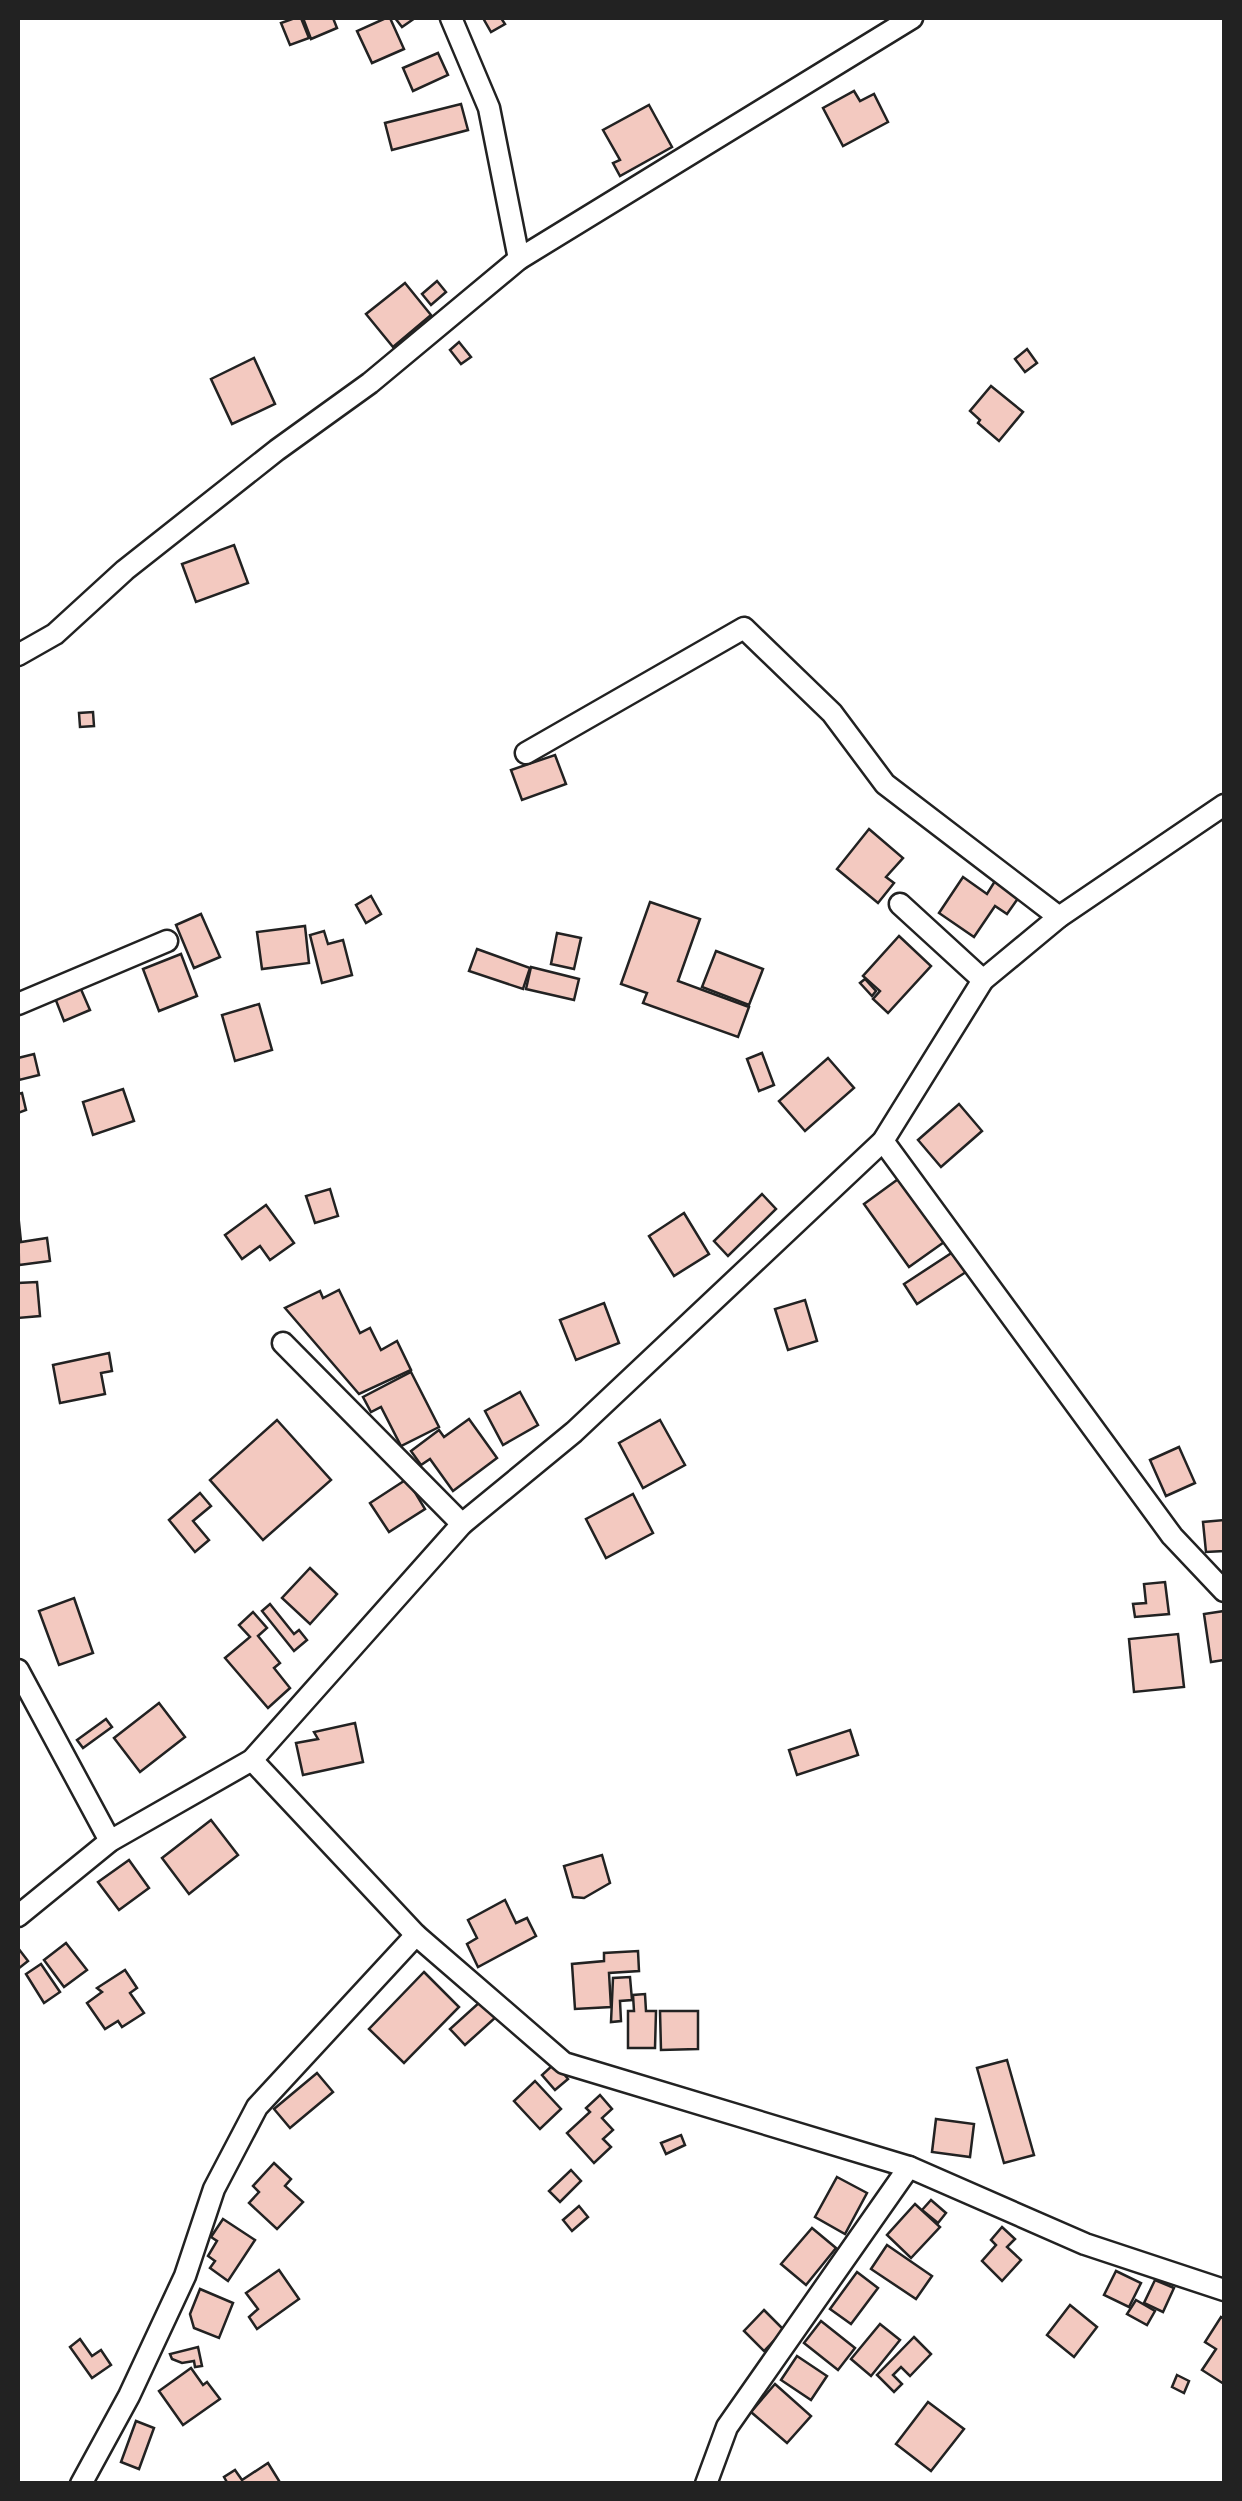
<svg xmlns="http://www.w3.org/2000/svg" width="1242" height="2501" font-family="'Nunito Sans',sans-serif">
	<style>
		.building { fill: #f3c9c0; stroke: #222; stroke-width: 2.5 }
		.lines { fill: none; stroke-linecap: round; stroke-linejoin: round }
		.street-casing { stroke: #222; stroke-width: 25 }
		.street { stroke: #fff; stroke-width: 20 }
	</style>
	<rect width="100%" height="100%" fill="#fff"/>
	<g class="building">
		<polygon points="295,18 301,18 309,38 290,45 281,23"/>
		<polygon points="303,18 333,18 337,28 311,39"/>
		<polygon points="386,18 390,18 404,49 372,63 357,31"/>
		<polygon points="395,18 415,18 402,27"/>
		<polygon points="483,18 501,18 505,24 491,32"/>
		<polygon points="438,53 448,75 413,91 403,68"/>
		<polygon points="854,91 860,101 874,94 888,122 843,146 823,108"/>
		<polygon points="461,104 468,130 392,150 385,123"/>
		<polygon points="649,105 672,147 620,176 613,163 620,160 603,130"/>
		<polygon points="437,281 446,292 431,305 422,294"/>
		<polygon points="405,283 431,315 393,347 366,314"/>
		<polygon points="459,342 471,357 461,364 450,350"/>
		<polygon points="1027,349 1037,363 1025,372 1015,359"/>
		<polygon points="254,358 275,404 232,424 211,379"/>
		<polygon points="991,386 1023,412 999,441 978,423 980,420 970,411"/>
		<polygon points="234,545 248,583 196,602 182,564"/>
		<polygon points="93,712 94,726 80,727 79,713"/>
		<polygon points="555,755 566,784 522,800 511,770"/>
		<polygon points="869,829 903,858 886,877 894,883 878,903 837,869"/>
		<polygon points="963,877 987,894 995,881 1019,897 1007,914 995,906 974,937 939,913"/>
		<polygon points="371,896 381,914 366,923 356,905"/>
		<polygon points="650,902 700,919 678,981 749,1007 738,1037 643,1003 647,993 621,984"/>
		<polygon points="201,914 220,957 194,968 176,925"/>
		<polygon points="305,926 309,963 262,969 257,932"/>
		<polygon points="324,931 328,944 343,940 352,975 322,983 310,935"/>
		<polygon points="557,933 581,938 574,969 551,964"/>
		<polygon points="899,936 931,966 888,1013 873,999 880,991 863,976"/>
		<polygon points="477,949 530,968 523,989 469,971"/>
		<polygon points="716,951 763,969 749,1005 702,987"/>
		<polygon points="181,954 197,996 159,1011 143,969"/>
		<polygon points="531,967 579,979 574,1000 526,989"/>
		<polygon points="865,979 876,991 872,996 860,983"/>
		<polygon points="80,987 90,1010 64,1021 55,998"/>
		<polygon points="259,1004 272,1050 235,1061 222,1015"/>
		<polygon points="762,1053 774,1085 759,1091 747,1059"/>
		<polygon points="34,1054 39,1075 19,1080 18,1058"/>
		<polygon points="828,1058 854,1088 805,1131 779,1101"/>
		<polygon points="123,1089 134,1121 93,1135 83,1102"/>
		<polygon points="22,1093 26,1110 18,1113 18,1094"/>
		<polygon points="959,1104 982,1131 941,1167 918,1140"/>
		<polygon points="901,1177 947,1240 909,1267 864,1204"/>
		<polygon points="330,1189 338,1216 315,1223 306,1196"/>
		<polygon points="762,1194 776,1209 728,1256 714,1241"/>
		<polygon points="266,1205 294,1243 270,1260 260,1246 242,1259 225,1235"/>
		<polygon points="18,1213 21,1242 47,1238 50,1261 19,1265"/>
		<polygon points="684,1213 709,1254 674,1276 649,1236"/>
		<polygon points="953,1252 966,1272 917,1304 904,1284"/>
		<polygon points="37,1282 40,1316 18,1318 18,1283"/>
		<polygon points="339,1290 360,1333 370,1328 381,1350 397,1341 411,1370 359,1394 285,1308 320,1291 323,1298"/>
		<polygon points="805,1300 817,1341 788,1350 775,1309"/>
		<polygon points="604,1303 619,1343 576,1360 560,1320"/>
		<polygon points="109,1353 112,1371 101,1373 105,1394 60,1403 53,1365"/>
		<polygon points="411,1372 439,1427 401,1446 381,1407 371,1412 363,1397"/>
		<polygon points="520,1392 538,1425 503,1445 485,1411"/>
		<polygon points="469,1419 497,1458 453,1491 430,1459 421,1465 411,1451 439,1430 444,1437"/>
		<polygon points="277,1420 331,1480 263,1540 210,1480"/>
		<polygon points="660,1420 685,1465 643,1488 619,1443"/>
		<polygon points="1179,1447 1195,1483 1166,1496 1150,1460"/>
		<polygon points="407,1479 425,1509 389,1532 370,1503"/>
		<polygon points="200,1493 211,1506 193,1521 209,1540 195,1552 169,1520"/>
		<polygon points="633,1494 653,1533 606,1558 586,1519"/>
		<polygon points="1224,1520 1224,1551 1206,1552 1203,1522"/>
		<polygon points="310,1568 337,1594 310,1624 282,1598"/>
		<polygon points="1165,1582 1169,1614 1135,1617 1133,1604 1146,1603 1144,1584"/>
		<polygon points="74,1598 93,1653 59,1665 39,1611"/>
		<polygon points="270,1604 294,1634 299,1630 307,1640 294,1651 262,1611"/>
		<polygon points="1224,1611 1224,1660 1211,1662 1204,1614"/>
		<polygon points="253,1612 267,1628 258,1636 280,1663 274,1668 290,1688 268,1708 225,1658 250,1637 239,1625"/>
		<polygon points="1178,1634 1184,1687 1134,1692 1129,1639"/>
		<polygon points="159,1703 185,1737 140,1772 114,1738"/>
		<polygon points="106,1719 112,1727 83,1748 77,1740"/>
		<polygon points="355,1723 363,1762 303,1775 296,1743 318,1739 314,1732"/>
		<polygon points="850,1730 858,1755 797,1775 789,1750"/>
		<polygon points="211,1820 238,1855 189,1894 162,1858"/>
		<polygon points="602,1855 610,1883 584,1898 573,1897 564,1866"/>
		<polygon points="129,1860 149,1888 119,1910 98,1882"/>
		<polygon points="505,1900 516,1923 527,1918 536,1936 478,1967 467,1944 477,1938 468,1920"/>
		<polygon points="66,1943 87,1970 64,1987 44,1960"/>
		<polygon points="18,1948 28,1961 18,1969"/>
		<polygon points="638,1951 639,1971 609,1973 611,2007 575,2009 572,1964 604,1961 604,1953"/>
		<polygon points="41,1964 60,1992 44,2003 26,1974"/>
		<polygon points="125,1970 137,1988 130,1993 144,2013 122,2027 118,2021 105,2029 87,2003 102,1992 97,1988"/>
		<polygon points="424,1972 459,2007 404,2063 369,2029"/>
		<polygon points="630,1977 632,2000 620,2001 621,2021 611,2022 613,1978"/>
		<polygon points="645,1994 646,2011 656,2011 655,2048 628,2048 628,2011 634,2011 633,1995"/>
		<polygon points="481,2001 496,2017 465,2045 450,2029"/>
		<polygon points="660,2011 698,2011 698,2049 661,2050"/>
		<polygon points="1007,2060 1034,2155 1004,2163 977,2068"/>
		<polygon points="555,2063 568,2079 555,2090 542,2075"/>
		<polygon points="317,2073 333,2092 290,2128 274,2109"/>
		<polygon points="535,2081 561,2109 540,2129 514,2101"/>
		<polygon points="600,2095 612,2109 602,2118 613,2130 603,2139 611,2147 594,2163 567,2133 590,2112 586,2108"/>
		<polygon points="936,2119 974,2124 970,2157 932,2152"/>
		<polygon points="681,2135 685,2145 666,2154 661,2143"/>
		<polygon points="274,2163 291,2179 285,2186 303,2202 277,2229 249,2203 259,2192 253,2186"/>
		<polygon points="571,2170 581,2181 560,2202 549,2191"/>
		<polygon points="837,2177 867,2193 845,2234 815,2217"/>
		<polygon points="931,2200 946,2213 938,2223 922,2210"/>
		<polygon points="915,2204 940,2227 911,2258 887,2235"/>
		<polygon points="579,2206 588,2217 572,2231 563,2220"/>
		<polygon points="223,2219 255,2240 228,2281 210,2268 215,2261 208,2256 217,2241 211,2237"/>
		<polygon points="1002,2227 1015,2239 1007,2247 1021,2260 1002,2281 982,2261 996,2245 991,2240"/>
		<polygon points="812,2228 836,2248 806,2285 781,2264"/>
		<polygon points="887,2245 932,2276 916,2299 871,2269"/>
		<polygon points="279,2270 299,2299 257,2329 249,2317 258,2309 246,2293"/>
		<polygon points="1116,2271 1141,2283 1129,2307 1104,2295"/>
		<polygon points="857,2272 878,2288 851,2324 830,2309"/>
		<polygon points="1155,2280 1174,2288 1163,2312 1144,2303"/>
		<polygon points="200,2289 233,2303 219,2338 194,2328 190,2314"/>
		<polygon points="1136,2300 1155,2311 1147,2325 1127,2314"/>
		<polygon points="1070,2305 1097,2327 1074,2357 1047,2335"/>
		<polygon points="764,2310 784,2330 764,2351 744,2331"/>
		<polygon points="1221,2317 1224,2319 1224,2384 1202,2370 1216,2349 1205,2342"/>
		<polygon points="821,2321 855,2348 838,2370 804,2343"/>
		<polygon points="880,2324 900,2340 871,2376 851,2359"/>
		<polygon points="914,2337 931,2354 910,2376 901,2367 893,2375 902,2384 894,2392 877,2375"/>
		<polygon points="80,2339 92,2356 101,2350 111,2365 92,2378 70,2347"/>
		<polygon points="198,2347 202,2366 195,2367 194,2361 182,2363 172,2359 170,2354"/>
		<polygon points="797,2356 827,2376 811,2400 781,2380"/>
		<polygon points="191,2368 203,2385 207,2382 220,2399 183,2425 159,2391"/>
		<polygon points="1177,2375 1189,2381 1184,2393 1172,2387"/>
		<polygon points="775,2384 811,2416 787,2443 751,2412"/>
		<polygon points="928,2402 964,2429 931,2471 896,2444"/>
		<polygon points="136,2421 154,2428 139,2469 121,2462"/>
		<polygon points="268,2463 281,2484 228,2484 224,2477 235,2470 242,2480"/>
	</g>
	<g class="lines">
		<g class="street-casing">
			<g id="street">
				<polyline points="451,18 489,108 519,259"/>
				<polyline points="18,655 55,634 125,570 277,450 370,383 519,259 912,18"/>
				<polyline points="526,753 744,628 832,713 885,784 1059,917"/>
				<polyline points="900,904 983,980"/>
				<polyline points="18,1004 167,941"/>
				<polyline points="883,1141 1172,1536 1224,1591"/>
				<polyline points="283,1343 462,1524"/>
				<polyline points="18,1670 110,1841"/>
				<polyline points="252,1760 416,1935 564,2063 909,2167 1085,2244 1224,2290"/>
				<polyline points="18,1916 110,1841 252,1760 462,1524 574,1432 883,1141 983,980 1059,917 1224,805"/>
				<polyline points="81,2484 129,2396 185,2276 214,2189 257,2107 416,1935"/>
				<polyline points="706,2484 727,2427 909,2167"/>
			</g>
		</g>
		<use href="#street" class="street"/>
	</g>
	<rect width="1242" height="2501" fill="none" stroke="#222222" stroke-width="40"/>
</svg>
